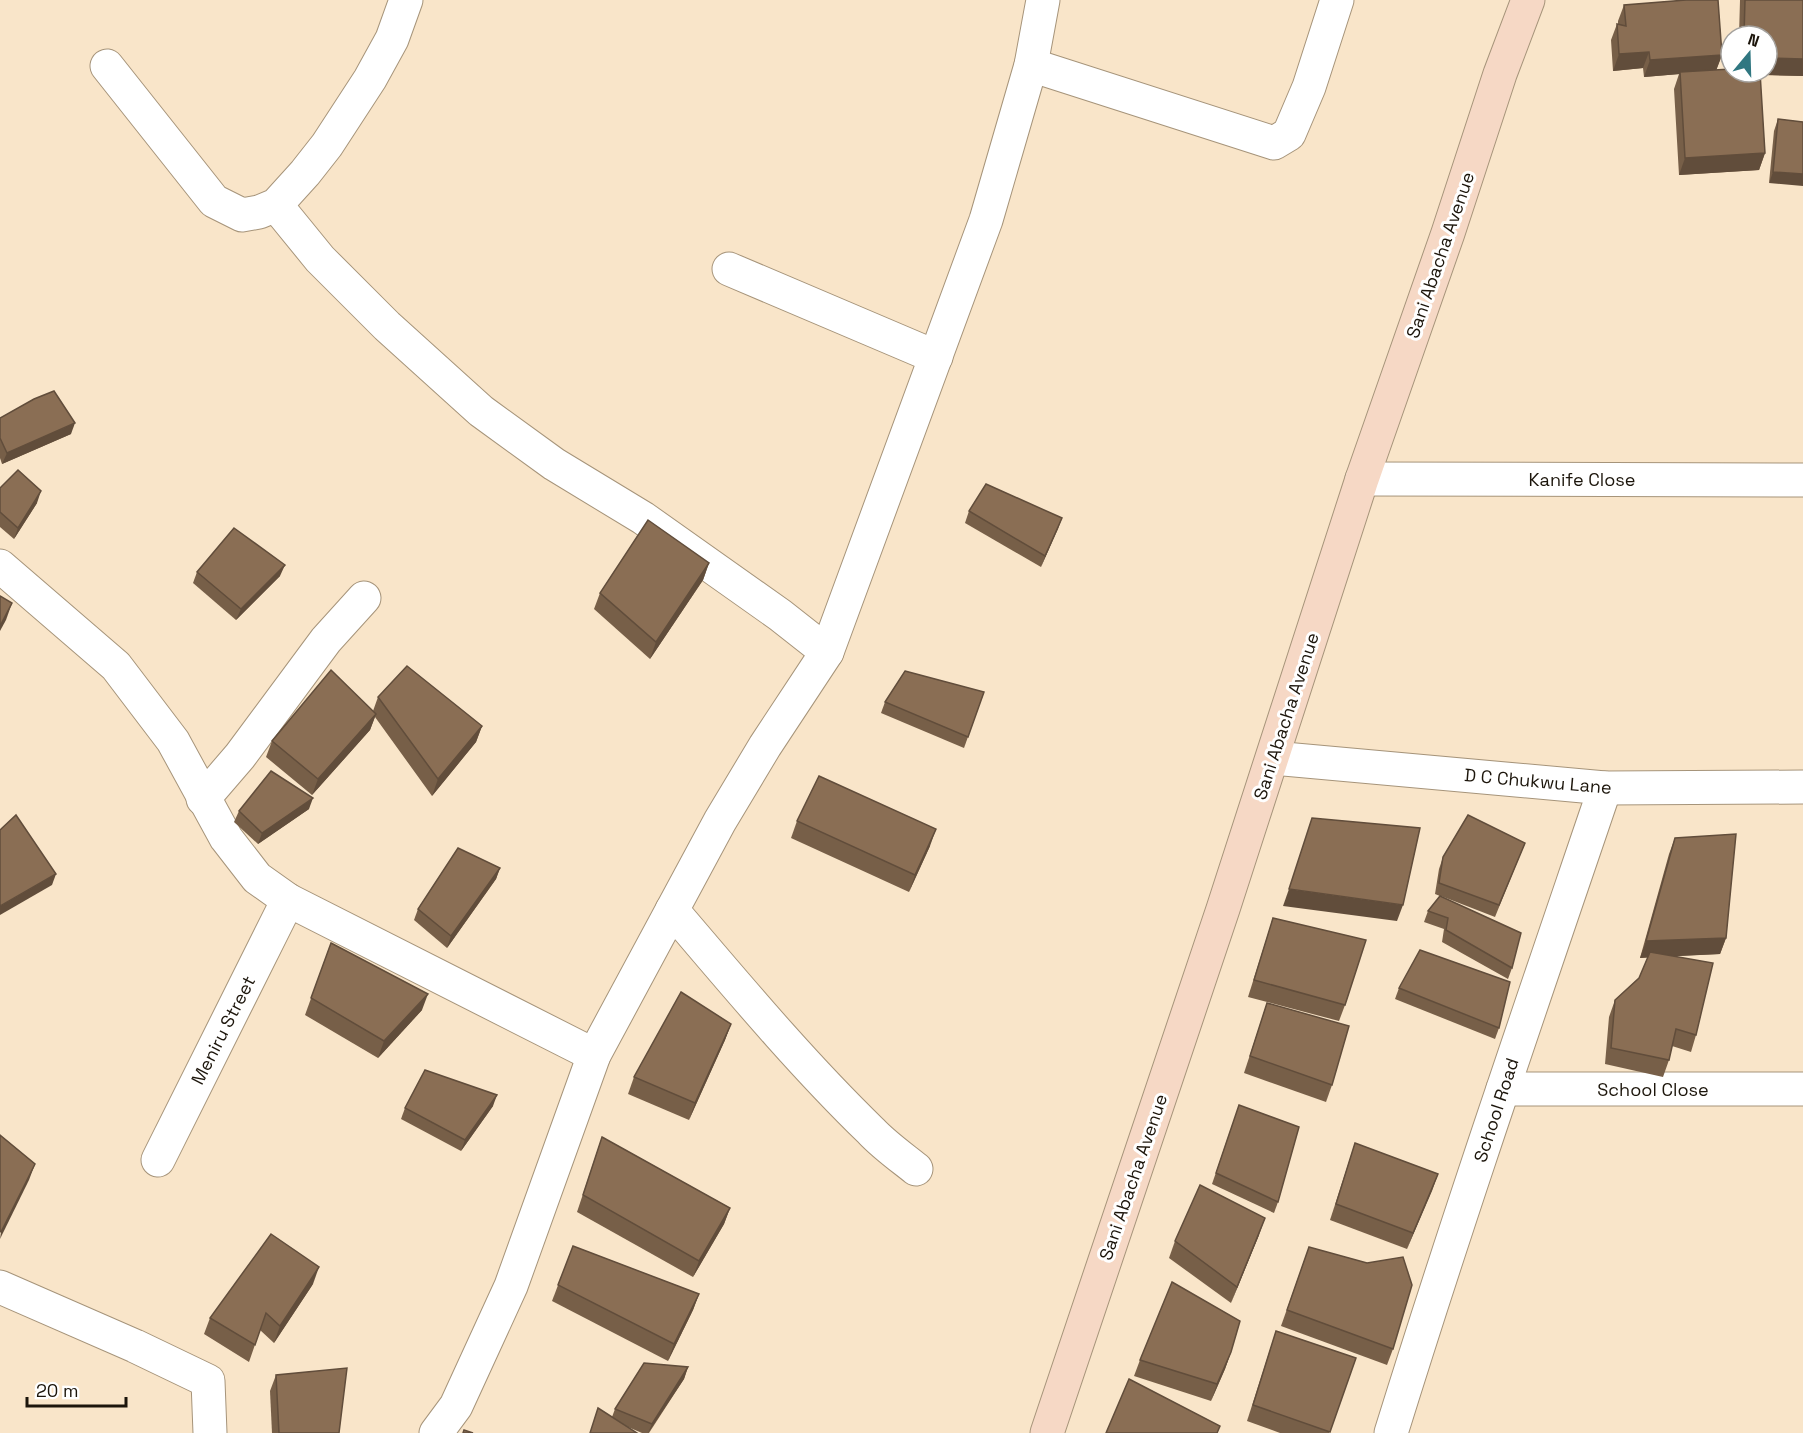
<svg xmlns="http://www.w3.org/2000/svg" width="1803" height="1433" font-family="'Space Grotesk',sans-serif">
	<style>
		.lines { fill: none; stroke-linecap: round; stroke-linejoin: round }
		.street-casing { stroke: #a6947a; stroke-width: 35 }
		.secondary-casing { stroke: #a6947a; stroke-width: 35 }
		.street { stroke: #fff; stroke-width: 33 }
		.secondary { stroke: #f6d8c5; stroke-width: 33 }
		.wall { fill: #775f48 }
		.shaded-wall { fill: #614d3b }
		.building { fill: #8a6e54; stroke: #614d3b; stroke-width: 1.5 }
		.labels { text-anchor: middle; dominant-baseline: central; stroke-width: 6; stroke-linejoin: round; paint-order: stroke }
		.street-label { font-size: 18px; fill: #1c150b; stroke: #fff }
	</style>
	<rect width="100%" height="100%" fill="#f9e5c9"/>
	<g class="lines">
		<g class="street-casing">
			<g id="street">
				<polyline points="1031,65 1274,143 1289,134 1309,87 1337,0"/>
				<polyline points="107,66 214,201 242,215 259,212 276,205 305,173 327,145 370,79 392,39 406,0"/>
				<polyline points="276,205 320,259 387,326 481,411 554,464 643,518 780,615 827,652"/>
				<polyline points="729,269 936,357"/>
				<polyline points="1362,479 1803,480"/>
				<polyline points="0,566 116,666 173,741 226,838 257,878 288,900 594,1055"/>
				<polyline points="1273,758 1605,788 1803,787"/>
				<polyline points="203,799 240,756 326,640 364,598"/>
				<path d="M672 910C736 985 800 1062 871 1131 884 1145 901 1157 916 1169"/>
				<polyline points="1503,1089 1803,1089"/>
				<polyline points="158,1160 288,900"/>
				<polyline points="0,1287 135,1346 208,1381 210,1433"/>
				<polyline points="436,1433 456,1406 511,1286 594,1055 720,821 765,746 827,652 986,220 1031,65 1043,0"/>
				<path d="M1391 1433C1458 1217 1532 1003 1605 788"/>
			</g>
		</g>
		<g class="secondary-casing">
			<polyline id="secondary" points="1047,1433 1223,909 1362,479 1448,233 1500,74 1528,0"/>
		</g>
		<use href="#street" class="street"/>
		<use href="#secondary" class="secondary"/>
	</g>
	<g class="wall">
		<polygon points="1686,0 1718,0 1722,55 1716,70 1731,69 1731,72 1767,72 1767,36 1739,36 1740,0 1803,0 1803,76 1760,75 1765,153 1759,170 1679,175 1674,89 1679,74 1644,77 1643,68 1613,71 1611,40 1617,24 1618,24 1618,21 1624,5"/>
		<polygon points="1778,119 1803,122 1769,183 1774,131"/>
		<polygon points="0,418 71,434 2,464 0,458"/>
		<polygon points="0,488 37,503 14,539 0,527"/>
		<polygon points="969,511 1062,518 1041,567 965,523"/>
		<polygon points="709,563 703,580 650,659 594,609 600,593"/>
		<polygon points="197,572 280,576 236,620 193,583"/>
		<polygon points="984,692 964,748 881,713 885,702"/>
		<polygon points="378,697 482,726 476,742 432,796 375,717 370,730 312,795 266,757 272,741 373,711"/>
		<polygon points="309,809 258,844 234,822 239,811"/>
		<polygon points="797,821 930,846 909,892 791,838"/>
		<polygon points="1675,838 1726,938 1720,954 1674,956 1696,1035 1691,1052 1672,1046 1669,1060 1663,1077 1605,1064 1609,1017 1615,1000 1639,978 1648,957 1640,958 1669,854"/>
		<polygon points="1525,843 1495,917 1441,896 1512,968 1508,979 1442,942 1444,929 1424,922 1428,911 1440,896 1435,894 1439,869 1443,857"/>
		<polygon points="500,868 496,879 447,948 414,920 418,909"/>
		<polygon points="1273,918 1345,1005 1339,1021 1248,997"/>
		<polygon points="331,943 422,1010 378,1058 305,1015"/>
		<polygon points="1399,988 1499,1028 1495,1039 1395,999"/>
		<polygon points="1267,1003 1332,1085 1326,1102 1244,1073"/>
		<polygon points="731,1024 725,1040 689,1120 628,1094 634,1077"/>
		<polygon points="1239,1105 1278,1202 1274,1213 1212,1184"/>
		<polygon points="493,1106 461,1151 401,1119 405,1108"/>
		<polygon points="602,1137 730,1208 724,1224 693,1277 577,1212"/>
		<polygon points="1355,1143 1438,1174 1407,1249 1330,1220"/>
		<polygon points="1259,1235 1231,1303 1169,1258 1175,1241"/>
		<polygon points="573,1246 699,1294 693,1310 668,1361 552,1301"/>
		<polygon points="1309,1247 1393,1349 1387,1365 1281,1326"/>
		<polygon points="313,1284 274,1343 260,1330 249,1362 204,1334 210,1318"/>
		<polygon points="1276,1331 1356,1358 1329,1433 1280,1433 1247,1421"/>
		<polygon points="1231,1352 1225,1369 1211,1401 1134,1376 1140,1360"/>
		<polygon points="688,1367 684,1379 649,1433 642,1433 628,1427 612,1417 615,1409"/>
		<polygon points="276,1375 339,1433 272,1433 270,1391"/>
	</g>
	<g class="shaded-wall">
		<polygon points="1649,52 1643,68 1613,71 1619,54"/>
		<polygon points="1722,55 1716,71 1644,77 1650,60"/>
		<polygon points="1767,58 1803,59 1803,76 1738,74 1738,72 1767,72"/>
		<polygon points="1765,153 1759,170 1679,175 1685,158"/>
		<polygon points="1773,172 1803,174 1803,186 1769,183"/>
		<polygon points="75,423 71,434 2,464 7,453"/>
		<polygon points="41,491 37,503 14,539 18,528"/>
		<polygon points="1062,518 1058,529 1041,567 1045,556"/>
		<polygon points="709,563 703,580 650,659 656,642"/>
		<polygon points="285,565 280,576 236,620 241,609"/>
		<polygon points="12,603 6,620 0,631 0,626"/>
		<polygon points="376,714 370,730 312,795 318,779"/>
		<polygon points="482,726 476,742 432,796 438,779"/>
		<polygon points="313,798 309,809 258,844 262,833"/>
		<polygon points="936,829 930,846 909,892 915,875"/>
		<polygon points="500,868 496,879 447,948 451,936"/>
		<polygon points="56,874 52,885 0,915 0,906"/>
		<polygon points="1289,889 1403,905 1397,921 1283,906"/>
		<polygon points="1726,938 1720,954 1640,958 1646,941"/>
		<polygon points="428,994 422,1010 378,1058 384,1041"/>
		<polygon points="731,1024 725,1040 689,1120 695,1103"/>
		<polygon points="497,1095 493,1106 461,1151 465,1140"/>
		<polygon points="35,1164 29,1180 0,1239 1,1232"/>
		<polygon points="1438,1174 1432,1191 1407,1249 1413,1233"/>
		<polygon points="730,1208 724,1224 693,1277 699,1261"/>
		<polygon points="1265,1218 1259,1235 1231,1303 1237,1287"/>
		<polygon points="319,1267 313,1284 274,1343 280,1326"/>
		<polygon points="699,1294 693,1310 668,1361 674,1344"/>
		<polygon points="1231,1352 1225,1369 1211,1401 1217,1384"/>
		<polygon points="688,1367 684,1379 648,1433 652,1424"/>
	</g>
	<g class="building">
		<polygon points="1686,0 1718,0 1722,55 1650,60 1649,52 1619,54 1617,24 1626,26 1624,5"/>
		<polygon points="1745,0 1803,0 1803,59 1767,58 1767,36 1744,36"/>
		<polygon points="1731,69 1731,72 1760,72 1765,153 1685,158 1680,72"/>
		<polygon points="1778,119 1803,122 1803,174 1773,172"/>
		<polygon points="54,391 75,423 7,453 0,438 0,418 34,399"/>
		<polygon points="18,470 41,491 18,528 0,512 0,488"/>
		<polygon points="986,484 1062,518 1045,556 969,511"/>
		<polygon points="648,520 709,563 656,642 600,593"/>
		<polygon points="234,528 285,565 241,609 197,572"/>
		<polygon points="0,596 12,603 0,626"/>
		<polygon points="407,666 482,726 438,779 378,697"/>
		<polygon points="331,670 376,714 318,779 272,741"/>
		<polygon points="905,671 984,692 968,737 885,702"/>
		<polygon points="271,771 313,798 262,833 239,811"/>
		<polygon points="819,776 936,829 915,875 797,821"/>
		<polygon points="16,815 56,874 0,906 0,830"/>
		<polygon points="1468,815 1525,843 1499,905 1439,883 1443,857"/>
		<polygon points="1312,818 1420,828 1403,905 1289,889"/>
		<polygon points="1736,834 1726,938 1646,941 1675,838"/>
		<polygon points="458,848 500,868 451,936 418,909"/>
		<polygon points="1440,896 1521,933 1512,968 1446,930 1448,918 1428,911"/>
		<polygon points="1273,918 1366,940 1345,1005 1254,980"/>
		<polygon points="331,943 428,994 384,1041 311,998"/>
		<polygon points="1420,950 1510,982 1499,1028 1399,988"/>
		<polygon points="1650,952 1713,963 1696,1035 1676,1029 1669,1060 1611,1048 1615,1000 1639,978"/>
		<polygon points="681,992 731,1024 695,1103 634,1077"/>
		<polygon points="1267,1003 1349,1026 1332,1085 1250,1056"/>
		<polygon points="425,1070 497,1095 465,1140 405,1108"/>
		<polygon points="1239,1105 1299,1127 1278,1202 1216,1173"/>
		<polygon points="0,1135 35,1164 1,1232 0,1231"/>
		<polygon points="602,1137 730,1208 699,1261 583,1195"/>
		<polygon points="1355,1143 1438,1174 1413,1233 1336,1204"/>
		<polygon points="1200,1185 1265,1218 1237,1287 1175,1241"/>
		<polygon points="271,1234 319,1267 280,1326 266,1313 255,1345 210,1318"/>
		<polygon points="573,1246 699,1294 674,1344 558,1285"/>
		<polygon points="1309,1247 1367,1263 1403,1257 1412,1285 1393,1349 1287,1310"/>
		<polygon points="1172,1282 1240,1321 1231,1352 1217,1384 1140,1360"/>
		<polygon points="1276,1331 1356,1358 1330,1432 1253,1405"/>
		<polygon points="644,1363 688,1367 652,1424 615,1409"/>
		<polygon points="347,1368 339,1433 279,1433 276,1375"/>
		<polygon points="1129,1379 1220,1426 1217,1433 1106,1433"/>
		<polygon points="598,1408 637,1433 590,1433"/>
		<polygon points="464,1430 473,1433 463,1433"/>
	</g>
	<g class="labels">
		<g class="street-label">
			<text transform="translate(1440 255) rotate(-71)">Sani Abacha Avenue</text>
			<text x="1582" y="479">Kanife Close</text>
			<text transform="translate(1286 716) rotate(-72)">Sani Abacha Avenue</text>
			<text transform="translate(1538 781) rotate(5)">D C Chukwu Lane</text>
			<text transform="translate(223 1030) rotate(-63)">Meniru Street</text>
			<text x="1653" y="1089">School Close</text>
			<text transform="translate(1496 1110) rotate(-72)">School Road</text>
			<text transform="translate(1133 1177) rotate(-71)">Sani Abacha Avenue</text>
		</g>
	</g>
	<g transform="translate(1749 54) rotate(19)"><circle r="28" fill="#ffffff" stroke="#a4a19d" stroke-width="1.5"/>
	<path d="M0-4.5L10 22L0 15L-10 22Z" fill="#307781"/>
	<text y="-9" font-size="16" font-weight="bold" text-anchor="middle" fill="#1c150b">N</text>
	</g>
	<path d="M27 1397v9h99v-9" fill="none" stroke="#1c150b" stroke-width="3"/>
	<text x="36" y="1397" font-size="18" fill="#1c150b" stroke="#ffffff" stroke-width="4.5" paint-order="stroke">20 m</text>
</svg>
